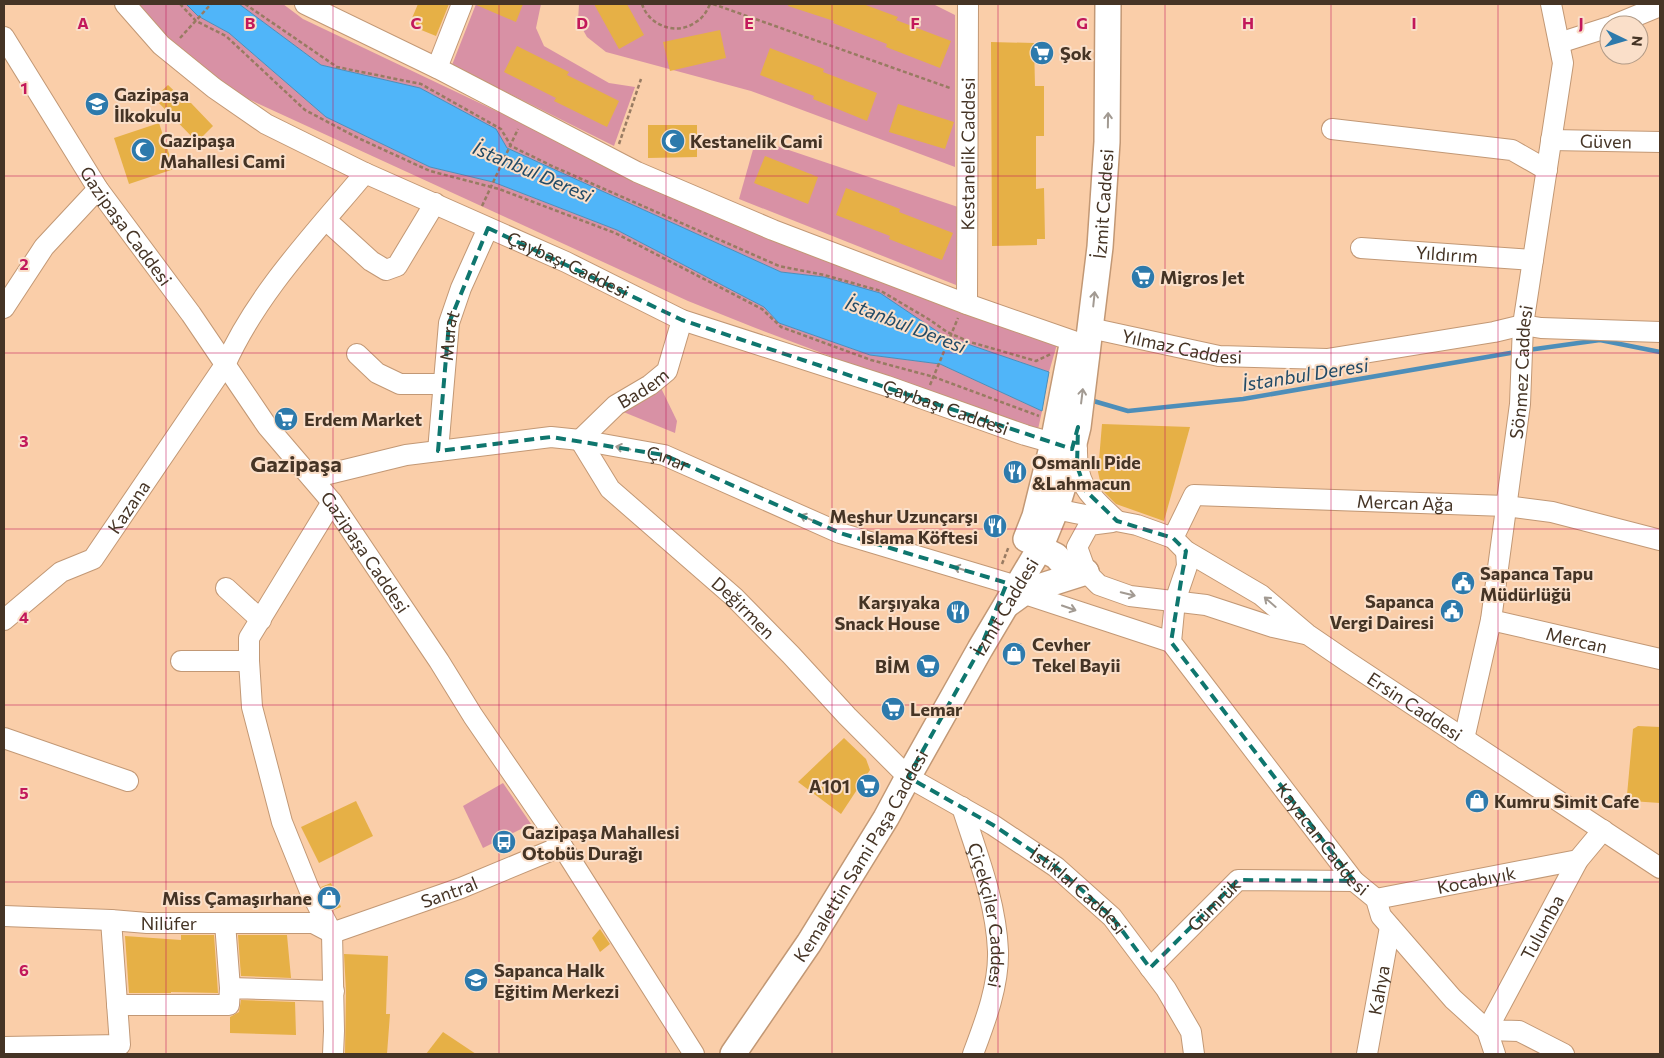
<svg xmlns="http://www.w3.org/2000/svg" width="1664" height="1058" font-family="Commissioner,sans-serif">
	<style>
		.green { fill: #d891a5 }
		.water { fill: #50b5f9; stroke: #4d8eb9 }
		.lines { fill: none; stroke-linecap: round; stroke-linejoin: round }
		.stream { stroke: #4d8eb9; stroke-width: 4.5 }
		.building { fill: #e6b046 }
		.minor-casing { stroke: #c29875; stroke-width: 22 }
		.major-casing { stroke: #c29875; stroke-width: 28 }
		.path { stroke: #987b62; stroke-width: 2.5; stroke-dasharray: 4 2.5; stroke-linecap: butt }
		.minor { stroke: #fff; stroke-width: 20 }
		.major { stroke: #fff; stroke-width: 25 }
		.oneway { stroke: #a29a92 }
		.marked { fill: none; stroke: #0f766e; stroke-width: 4; stroke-dasharray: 10 6; stroke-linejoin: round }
		.grid { fill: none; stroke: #c2185b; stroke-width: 1; stroke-opacity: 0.55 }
		.labels { text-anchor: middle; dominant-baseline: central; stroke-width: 4; stroke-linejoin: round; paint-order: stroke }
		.poi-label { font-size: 18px; font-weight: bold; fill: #453425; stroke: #fadfc9; text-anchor: start }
		.street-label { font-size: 18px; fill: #453425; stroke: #fadfc9 }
		.water-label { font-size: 19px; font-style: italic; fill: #214a66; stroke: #fadfc9 }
		.district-label { font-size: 22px; font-weight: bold; fill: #453425; stroke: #fadfc9 }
		.grid-label { font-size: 16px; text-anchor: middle; font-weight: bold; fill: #c2185b; stroke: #fadfc9; stroke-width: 4; stroke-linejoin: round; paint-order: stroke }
	</style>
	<rect width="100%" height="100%" fill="#facea9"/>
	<g class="green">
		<polygon points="120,4 186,4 198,16 229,33 326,117 430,167 493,182 617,230 764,307 779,323 870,355 940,364 1042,411 1037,434 753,327 688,301 172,64"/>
		<polygon points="239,4 283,4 303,19 572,147 677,200 1058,341 1049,372 944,336 881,294 824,277 781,272 507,148 496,129 420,88 321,65"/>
		<polygon points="476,4 541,4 536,28 544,46 609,83 635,87 614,146 452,65"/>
		<polygon points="579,4 935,5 955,15 955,167 751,91 606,52 587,37 578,21"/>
		<polygon points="756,139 958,207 956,285 739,199"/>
		<polygon points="661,388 677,421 675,433 621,411"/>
		<polygon points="503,783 531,824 483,848 463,806"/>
	</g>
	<polygon class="water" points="186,4 239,4 321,65 420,88 496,129 507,148 781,272 824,277 880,293 944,336 1049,372 1042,411 940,364 870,355 779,323 764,307 617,230 493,182 430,167 326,117 229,33 198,16"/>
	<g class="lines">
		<g class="stream">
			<polyline points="1528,350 1600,340 1660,352"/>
			<polyline points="1090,400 1128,411 1243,399 1516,352"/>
		</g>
	</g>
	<g class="building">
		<polygon points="418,4 449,4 436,36 409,25"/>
		<polygon points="474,4 523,4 516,22"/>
		<polygon points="594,4 627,4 644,35 619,49"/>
		<polygon points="789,4 863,4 898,17 896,20 951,41 940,68 886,47 887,44 833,23 834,21 788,6"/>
		<polygon points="720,30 726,58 670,71 663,42"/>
		<polygon points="991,42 1034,43 1035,86 1044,86 1044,136 1036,136 1036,189 1044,188 1045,239 1037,239 1037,245 992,246"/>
		<polygon points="517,46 569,72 567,75 619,101 607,127 554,101 556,98 504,72"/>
		<polygon points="770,48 824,69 823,72 877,93 867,121 813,99 814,96 760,75"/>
		<polygon points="168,85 187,103 191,103 213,126 197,142 154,98"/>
		<polygon points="898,104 954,122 945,149 889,132"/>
		<polygon points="159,123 174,169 129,184 114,138"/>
		<polygon points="648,125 697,125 697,157 648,158"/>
		<polygon points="765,156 818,177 808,204 754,183"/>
		<polygon points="846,188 900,209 899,212 953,233 942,260 889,239 890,236 836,215"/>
		<polygon points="1102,424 1190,427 1164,521 1116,504 1102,490 1098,472"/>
		<polygon points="1638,726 1660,727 1660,803 1631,801 1627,795 1633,729"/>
		<polygon points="844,738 866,759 870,770 841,814 798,782"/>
		<polygon points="356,801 373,836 319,863 301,827"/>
		<polygon points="331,883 341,907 334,910 321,887"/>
		<polygon points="600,929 610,944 600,952 592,938"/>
		<polygon points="181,935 214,935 218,993 171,992 171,993 129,993 125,936 181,940"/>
		<polygon points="238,935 287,935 291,978 241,976"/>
		<polygon points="344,954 388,956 386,1014 390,1014 387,1054 345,1054 346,991"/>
		<polygon points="241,1000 295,1002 296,1035 230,1033 230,1017 239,1012"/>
		<polygon points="443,1032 476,1054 426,1054"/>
	</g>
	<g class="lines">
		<g class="minor-casing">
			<g id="minor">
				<path id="s1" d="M125 4 161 45 214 88 266 124 365 173 566 262 682 320 887 386 1025 435 1053 443"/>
				<polyline points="305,4 437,68 637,172 773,230 964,303 1073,341"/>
				<polyline points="1614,25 1660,6"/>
				<path id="s2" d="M4 37 98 189 191 314 267 426 332 502 439 661 473 716 562 846 694 1054"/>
				<polyline points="1559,43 1609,27"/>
				<polyline points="437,68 462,4"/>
				<polyline points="1332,129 1512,150 1547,170"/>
				<path id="s3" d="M1551 140 1660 142"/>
				<polyline points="326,220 371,261 386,270 397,266 435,203"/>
				<path id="s4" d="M1361 248 1533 260"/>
				<path id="s5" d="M967 304 968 4"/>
				<polyline points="4,308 44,247 98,189"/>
				<path id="s6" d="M1090 328 1219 356 1327 359 1494 332 1523 325 1541 328 1660 332"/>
				<polyline points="357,354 377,373 400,384 443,384"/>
				<path id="s7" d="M580 440 610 489 734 597 791 655 847 716 908 777 993 825 1056 867 1112 917 1166 989 1191 1032 1194 1054"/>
				<path id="s8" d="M580 440 616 405 650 385 667 371 682 320"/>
				<path d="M1077 448C1076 487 1090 495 1117 521"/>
				<path id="s9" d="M438 451 449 323 461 288 488 228"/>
				<path id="s10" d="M312 478 406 455 551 437 580 440 664 455 840 533 1007 583"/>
				<polyline points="332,502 249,638 249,661 252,707 282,822 309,889 332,933 334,1031 333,1054"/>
				<path id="s11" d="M1044 513 1056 509 1075 513 1137 525 1173 538 1186 551 1261 595 1307 634 1348 662 1660 868"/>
				<polyline points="1112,522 1089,525 1077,547 1086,572 1099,585 1130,596 1206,605 1273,627 1305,634"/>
				<path id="s12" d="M1173 538 1194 495 1506 506 1552 512 1660 540"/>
				<path id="s13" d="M1186 551 1187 566 1175 601 1171 642 1354 881 1376 899 1381 916 1453 999 1487 1030 1495 1054"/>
				<polyline points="226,588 261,620"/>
				<polyline points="1022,593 1171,642"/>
				<path id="s14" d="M4 620 61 572 93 559 225 365C257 293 315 233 365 173"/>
				<path id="s15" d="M1491 620 1660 659"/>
				<polyline points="181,661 249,661"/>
				<polyline points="4,738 128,781"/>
				<path id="s16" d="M1464 739 1491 620 1520 404 1523 325 1563 63 1551 4"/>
				<path id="s17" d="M962 807C977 854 996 901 998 951 999 986 985 1022 973 1054"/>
				<path id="s18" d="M1376 899 1578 860"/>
				<path id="s19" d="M4 916 111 920 147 923H313L332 933"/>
				<polyline points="225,923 230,988"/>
				<path id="s20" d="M332 933 461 888 562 846"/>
				<path id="s21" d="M1150 968 1238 880 1354 881"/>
				<polyline points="117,1005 229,1005 230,988 334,991"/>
				<polyline points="4,1047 120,1045 111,920"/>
				<path id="s22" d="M1367 1054 1390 927"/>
				<path id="s23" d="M1564 1054 1519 1031 1487 1030 1578 860 1603 830"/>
			</g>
		</g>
		<g class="major-casing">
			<g id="major">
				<polyline points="1027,538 1040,548 1056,556 1066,567 1086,572"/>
				<polyline points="1026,539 1035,516 1053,443 1071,350"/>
				<polyline points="1008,604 1026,591 1086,572"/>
				<path id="s24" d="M733 1054 809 943 886 818 908 777 980 649 1040 548 1056 509 1065 480 1078 427 1100 247 1107 142 1108 4"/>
			</g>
		</g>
		<g class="path">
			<polyline points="180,4 196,21 226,36 305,110 358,138 430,171 499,189 615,233 762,309 781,327 871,360 934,377 1039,416"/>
			<polyline points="245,4 337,67 421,84 501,129 511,146 552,166 779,266 824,275 881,291 930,320 947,332 970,342 1036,361 1051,354"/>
			<path d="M642 4C649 26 677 36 696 22 703 18 707 11 710 4"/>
			<polyline points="713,4 950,88"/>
			<polyline points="180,38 211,4"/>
			<polyline points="619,144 641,79"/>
			<polyline points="482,206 518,129"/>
			<polyline points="930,385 958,318"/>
			<polyline points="1002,564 1009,546"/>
		</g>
		<use href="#minor" class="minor"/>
		<use href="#major" class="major"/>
	</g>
	<defs><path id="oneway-shaft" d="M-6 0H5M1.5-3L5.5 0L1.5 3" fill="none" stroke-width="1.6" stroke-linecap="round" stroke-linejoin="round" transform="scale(1.25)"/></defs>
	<g class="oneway">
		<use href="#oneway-shaft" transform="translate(1108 120) rotate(-89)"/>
		<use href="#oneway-shaft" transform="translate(1094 299) rotate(-84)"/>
		<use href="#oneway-shaft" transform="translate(1082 396) rotate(-83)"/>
		<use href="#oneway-shaft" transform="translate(623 448) rotate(-169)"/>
		<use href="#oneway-shaft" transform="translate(807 518) rotate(-156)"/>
		<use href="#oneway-shaft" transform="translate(961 569) rotate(-163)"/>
		<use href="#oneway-shaft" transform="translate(1128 594) rotate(14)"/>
		<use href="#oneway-shaft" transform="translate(1270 602) rotate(-139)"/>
		<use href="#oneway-shaft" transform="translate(1069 608) rotate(19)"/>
	</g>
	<path class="marked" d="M488 228 682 320 1072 449 1078 427 1077 466 1086 491 1117 521 1173 538 1186 551 1171 642 1354 881 1238 880 1150 968 1112 917 1056 867 993 825 908 777 980 649 1007 583 840 533 664 455 551 437 438 451 449 323Z"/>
	<path class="grid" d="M166 4V1054M333 4V1054M499 4V1054M666 4V1054M832 4V1054M998 4V1054M1165 4V1054M1331 4V1054M1498 4V1054M4 176H1660M4 353H1660M4 529H1660M4 705H1660M4 882H1660"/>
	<defs>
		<g id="supermarket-disc" transform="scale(1.25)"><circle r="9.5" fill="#2d7aac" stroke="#fadfc9"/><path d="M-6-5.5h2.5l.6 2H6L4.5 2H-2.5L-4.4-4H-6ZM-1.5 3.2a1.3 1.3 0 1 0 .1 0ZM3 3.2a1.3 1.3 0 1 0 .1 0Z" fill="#fff"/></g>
		<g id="school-disc" transform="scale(1.25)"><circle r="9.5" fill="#2d7aac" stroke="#fadfc9"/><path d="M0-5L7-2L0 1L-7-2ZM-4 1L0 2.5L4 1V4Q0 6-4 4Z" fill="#fff"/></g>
		<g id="mosque-disc" transform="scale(1.25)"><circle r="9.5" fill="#2d7aac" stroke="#fadfc9"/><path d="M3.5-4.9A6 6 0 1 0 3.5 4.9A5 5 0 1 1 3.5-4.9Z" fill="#fff"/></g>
		<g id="restaurant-disc" transform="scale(1.25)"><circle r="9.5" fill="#2d7aac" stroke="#fadfc9"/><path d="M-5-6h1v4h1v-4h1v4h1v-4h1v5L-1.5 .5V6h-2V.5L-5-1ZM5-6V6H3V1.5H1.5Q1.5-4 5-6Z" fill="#fff"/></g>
		<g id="civic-disc" transform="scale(1.25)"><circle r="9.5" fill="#2d7aac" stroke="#fadfc9"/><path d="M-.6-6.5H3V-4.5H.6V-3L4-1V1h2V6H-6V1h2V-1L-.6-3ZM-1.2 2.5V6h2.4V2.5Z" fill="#fff"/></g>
		<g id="shop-disc" transform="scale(1.25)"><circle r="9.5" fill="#2d7aac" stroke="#fadfc9"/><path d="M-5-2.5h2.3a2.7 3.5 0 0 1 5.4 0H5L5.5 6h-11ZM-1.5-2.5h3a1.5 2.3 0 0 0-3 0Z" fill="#fff"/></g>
		<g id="bus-disc" transform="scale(1.25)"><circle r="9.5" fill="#2d7aac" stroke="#fadfc9"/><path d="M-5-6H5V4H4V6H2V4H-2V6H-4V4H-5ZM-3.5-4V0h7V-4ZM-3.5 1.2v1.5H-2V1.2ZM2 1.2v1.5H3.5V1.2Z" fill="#fff"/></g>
	</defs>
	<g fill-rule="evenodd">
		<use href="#supermarket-disc" x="1042" y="53"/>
		<use href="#school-disc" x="97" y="104"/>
		<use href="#mosque-disc" x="673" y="141"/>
		<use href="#mosque-disc" x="143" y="150"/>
		<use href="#supermarket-disc" x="1143" y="277"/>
		<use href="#supermarket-disc" x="286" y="419"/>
		<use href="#restaurant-disc" x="1015" y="472"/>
		<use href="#restaurant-disc" x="995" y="526"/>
		<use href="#civic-disc" x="1463" y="583"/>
		<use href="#civic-disc" x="1452" y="611"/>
		<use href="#restaurant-disc" x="958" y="612"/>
		<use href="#shop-disc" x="1014" y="654"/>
		<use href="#supermarket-disc" x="928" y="666"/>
		<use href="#supermarket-disc" x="893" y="709"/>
		<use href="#supermarket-disc" x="868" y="786"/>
		<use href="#shop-disc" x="1477" y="801"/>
		<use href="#bus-disc" x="504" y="842"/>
		<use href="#shop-disc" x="329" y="898"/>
		<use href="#school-disc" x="476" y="980"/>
	</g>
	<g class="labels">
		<g class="poi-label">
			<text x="1060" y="53">Şok</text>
			<text x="114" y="94">Gazipaşa<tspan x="114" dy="21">İlkokulu</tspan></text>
			<text x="160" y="140">Gazipaşa<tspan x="160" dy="21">Mahallesi Cami</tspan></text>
			<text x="690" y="141">Kestanelik Cami</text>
			<text x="1160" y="277">Migros Jet</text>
			<text x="304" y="419">Erdem Market</text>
			<text x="1032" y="462">Osmanlı Pide<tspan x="1032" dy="21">&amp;Lahmacun</tspan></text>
			<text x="978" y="516" text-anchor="end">Meşhur Uzunçarşı<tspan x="978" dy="21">Islama Köftesi</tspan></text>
			<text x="1480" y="573">Sapanca Tapu<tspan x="1480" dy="21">Müdürlüğü</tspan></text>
			<text x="1434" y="601" text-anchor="end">Sapanca<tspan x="1434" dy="21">Vergi Dairesi</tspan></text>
			<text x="940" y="602" text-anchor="end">Karşıyaka<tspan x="940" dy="21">Snack House</tspan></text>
			<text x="1032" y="644">Cevher<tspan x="1032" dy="21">Tekel Bayii</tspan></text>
			<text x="910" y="666" text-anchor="end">BİM</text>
			<text x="910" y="709">Lemar</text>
			<text x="850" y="786" text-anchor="end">A101</text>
			<text x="1494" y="801">Kumru Simit Cafe</text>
			<text x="522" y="832">Gazipaşa Mahallesi<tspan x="522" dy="21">Otobüs Durağı</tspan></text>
			<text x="312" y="898" text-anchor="end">Miss Çamaşırhane</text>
			<text x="494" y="970">Sapanca Halk<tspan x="494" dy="21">Eğitim Merkezi</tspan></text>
		</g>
		<g class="street-label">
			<text stroke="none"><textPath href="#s3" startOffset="55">Güven</textPath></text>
			<text stroke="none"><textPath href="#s5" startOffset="150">Kestanelik Caddesi</textPath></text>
			<text stroke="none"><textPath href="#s24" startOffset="944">İzmit Caddesi</textPath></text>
			<text stroke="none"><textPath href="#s2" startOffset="225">Gazipaşa Caddesi</textPath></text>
			<text stroke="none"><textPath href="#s4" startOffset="86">Yıldırım</textPath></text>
			<text stroke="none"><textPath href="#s1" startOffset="519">Çaybaşı Caddesi</textPath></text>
			<text stroke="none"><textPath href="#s9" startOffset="116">Murat</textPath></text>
			<text stroke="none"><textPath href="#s6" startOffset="94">Yılmaz Caddesi</textPath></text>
			<text stroke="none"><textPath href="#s16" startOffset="372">Sönmez Caddesi</textPath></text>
			<text stroke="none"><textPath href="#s8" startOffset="82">Badem</textPath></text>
			<text stroke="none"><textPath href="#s1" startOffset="924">Çaybaşı Caddesi</textPath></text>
			<text stroke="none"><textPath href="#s10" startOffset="362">Çınar</textPath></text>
			<text stroke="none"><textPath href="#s12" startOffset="259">Mercan Ağa</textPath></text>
			<text stroke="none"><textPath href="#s14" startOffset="172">Kazana</textPath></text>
			<text stroke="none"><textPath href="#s2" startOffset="630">Gazipaşa Caddesi</textPath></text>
			<text stroke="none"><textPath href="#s24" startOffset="524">İzmit Caddesi</textPath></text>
			<text stroke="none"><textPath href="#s7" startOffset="236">Değirmen</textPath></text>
			<text stroke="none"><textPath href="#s15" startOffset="88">Mercan</textPath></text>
			<text stroke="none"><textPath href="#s11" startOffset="429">Ersin Caddesi</textPath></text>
			<text stroke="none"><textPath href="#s13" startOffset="342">Kayacan Caddesi</textPath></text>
			<text stroke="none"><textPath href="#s24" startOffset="236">Kemalettin Sami Paşa Caddesi</textPath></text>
			<text stroke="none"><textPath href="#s18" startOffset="102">Kocabıyık</textPath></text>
			<text stroke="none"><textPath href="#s20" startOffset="124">Santral</textPath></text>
			<text stroke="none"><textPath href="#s7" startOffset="678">İstiklal Caddesi</textPath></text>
			<text stroke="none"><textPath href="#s21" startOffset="90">Gümrük</textPath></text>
			<text stroke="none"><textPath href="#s17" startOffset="112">Çiçekçiler Caddesi</textPath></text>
			<text stroke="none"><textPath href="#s19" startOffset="165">Nilüfer</textPath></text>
			<text stroke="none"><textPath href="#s23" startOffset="199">Tulumba</textPath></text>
			<text stroke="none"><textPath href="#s22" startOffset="65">Kahya</textPath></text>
		</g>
		<g class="water-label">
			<text transform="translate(533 171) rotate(23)">İstanbul Deresi</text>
			<text transform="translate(906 324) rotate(21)">İstanbul Deresi</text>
			<text transform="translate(1305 374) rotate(-9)">İstanbul Deresi</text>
		</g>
		<g class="district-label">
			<text x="296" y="463">Gazipaşa</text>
		</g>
	</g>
	<g class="grid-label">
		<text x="83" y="29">A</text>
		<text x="250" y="29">B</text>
		<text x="416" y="29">C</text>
		<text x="582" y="29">D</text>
		<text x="749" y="29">E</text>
		<text x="915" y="29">F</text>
		<text x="1082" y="29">G</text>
		<text x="1248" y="29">H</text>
		<text x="1414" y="29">I</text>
		<text x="1581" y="29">J</text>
		<text x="24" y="94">1</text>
		<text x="24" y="270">2</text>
		<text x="24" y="447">3</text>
		<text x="24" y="623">4</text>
		<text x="24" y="799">5</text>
		<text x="24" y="976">6</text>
	</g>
	<rect width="1664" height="1058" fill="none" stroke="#453425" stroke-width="10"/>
	<g transform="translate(1624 40) rotate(95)"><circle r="24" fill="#fadfc9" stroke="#b29b87"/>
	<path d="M0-4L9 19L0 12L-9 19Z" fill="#2d7aac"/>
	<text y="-8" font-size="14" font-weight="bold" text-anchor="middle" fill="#453425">N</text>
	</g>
</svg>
